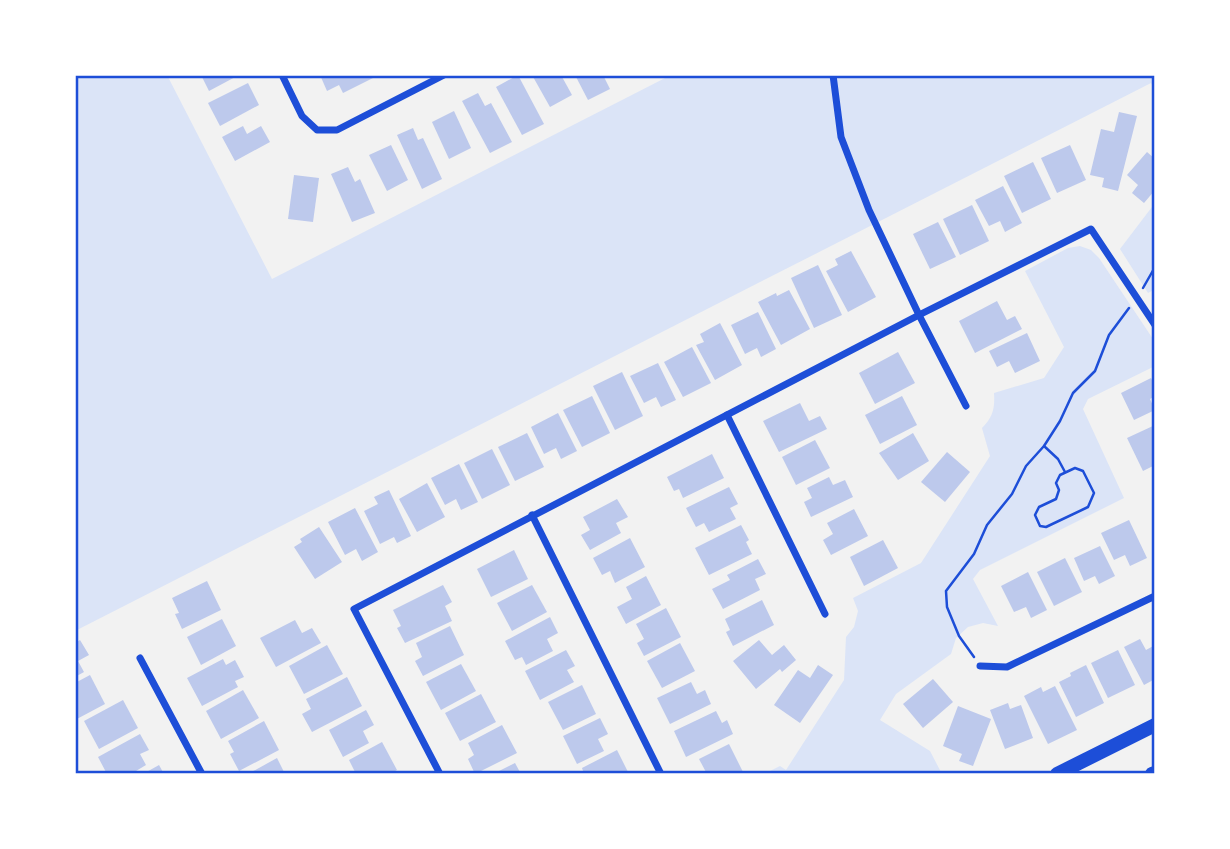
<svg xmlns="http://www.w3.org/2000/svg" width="1230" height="849" font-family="'PT Sans',sans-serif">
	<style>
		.green { fill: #dbe4f7 }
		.building { fill: #bdc9ec }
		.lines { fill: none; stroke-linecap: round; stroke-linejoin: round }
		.path { stroke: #1d4ed8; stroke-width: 2.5 }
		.minor { stroke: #1d4ed8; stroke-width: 7 }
		.secondary { stroke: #1d4ed8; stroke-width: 14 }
		.neatline { fill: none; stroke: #1d4ed8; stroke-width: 2.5 }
	</style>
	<rect width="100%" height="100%" fill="#f2f2f2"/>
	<g class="green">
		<polygon points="75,75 167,75 272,279 671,75 1155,75 1155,90 1151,83 75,631"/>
		<polygon points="1155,203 1155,289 1148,293 1120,249"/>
		<path d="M1080 246 1091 250 1099 258 1155 342V366L1088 399 1083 409 1124 498 980 570 973 579 998 626 983 623 968 627 956 638 951 654 896 694 880 720 930 751 942 774H764L780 766 786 770 844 680 846 637 854 627 858 611 853 598 921 563 990 456 982 428C993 417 995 408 994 393L1044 378 1064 347 1025 271 1068 248Z"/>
	</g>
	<g class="building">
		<polygon points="201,75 239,75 209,91"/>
		<polygon points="320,75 379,75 343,93 339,85 327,91"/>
		<polygon points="518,75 544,124 522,135 496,87"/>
		<polygon points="532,75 561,75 572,95 550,107"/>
		<polygon points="575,75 603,75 610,89 588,100"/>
		<polygon points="248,83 259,105 220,126 208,103"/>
		<polygon points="478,93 485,106 491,103 512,142 490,153 462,101"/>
		<polygon points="454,111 471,148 449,159 432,122"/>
		<polygon points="1119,112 1137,116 1118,191 1102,187 1104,178 1090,175 1101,129 1114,132"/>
		<polygon points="243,126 247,134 261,126 270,142 235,161 222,137"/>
		<polygon points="413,128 418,140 423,138 442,179 422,189 397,135"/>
		<polygon points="391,145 408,180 387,191 369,155"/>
		<polygon points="1070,145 1086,180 1057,193 1041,158"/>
		<polygon points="1147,152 1155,159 1155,190 1144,203 1132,193 1138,185 1127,175"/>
		<polygon points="1033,162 1051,199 1022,213 1004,176"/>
		<polygon points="348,167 355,182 360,179 375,213 352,222 331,174"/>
		<polygon points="294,175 319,178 313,222 288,219"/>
		<polygon points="1003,186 1022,223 1005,232 1000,221 989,226 975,200"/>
		<polygon points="972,205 989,241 960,255 943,219"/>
		<polygon points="938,222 956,257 930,269 913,234"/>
		<polygon points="851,251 876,297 848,312 826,271 838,265 835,259"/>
		<polygon points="818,265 842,315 814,328 791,278"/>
		<polygon points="789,290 810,329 781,345 758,302 776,293 777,296"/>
		<polygon points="997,301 1007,320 1015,316 1022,329 975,353 959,321"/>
		<polygon points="758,312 776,349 761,357 757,348 745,354 731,325"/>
		<polygon points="720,323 742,365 715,380 696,345 704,342 700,334"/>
		<polygon points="1027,333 1040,361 1015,373 1009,361 997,367 989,351"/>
		<polygon points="692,347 711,383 683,397 664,362"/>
		<polygon points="898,352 915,383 875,404 859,373"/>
		<polygon points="658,363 676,400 661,407 656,397 644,403 630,376"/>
		<polygon points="622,372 643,416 615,430 593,386"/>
		<polygon points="1151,378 1155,386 1155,396 1150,399 1155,410 1134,420 1121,393"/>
		<polygon points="592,396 610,433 582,447 563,410"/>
		<polygon points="902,396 917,425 880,444 865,415"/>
		<polygon points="800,403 809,421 820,416 827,429 779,452 763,421"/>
		<polygon points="558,413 577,451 561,459 556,448 544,454 531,427"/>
		<polygon points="1155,425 1155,465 1143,471 1127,438"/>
		<polygon points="527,433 544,467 515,481 498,447"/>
		<polygon points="913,433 929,461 898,480 879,453"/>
		<polygon points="815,440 830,468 796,485 782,457"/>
		<polygon points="492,449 510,485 482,499 464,463"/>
		<polygon points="947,452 970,472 945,502 921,482"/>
		<polygon points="712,454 724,478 683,498 679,489 674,491 667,477"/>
		<polygon points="459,464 478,502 461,510 456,499 445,505 431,478"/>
		<polygon points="829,477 833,485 845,480 853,497 811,517 804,502 812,498 807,488"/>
		<polygon points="427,483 445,517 417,532 399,499"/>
		<polygon points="729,487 738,504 730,508 736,519 709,532 704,523 696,527 686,508"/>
		<polygon points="389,490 411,536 397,543 394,537 380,544 364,511 378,504 374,497"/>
		<polygon points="617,499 628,517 616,523 621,533 590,550 581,535 590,530 583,517"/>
		<polygon points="355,508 378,552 362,561 356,549 345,555 328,522"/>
		<polygon points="854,509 868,536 831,555 823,540 833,534 827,523"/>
		<polygon points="1129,520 1147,558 1130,566 1125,555 1114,560 1101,533"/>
		<polygon points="741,525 749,540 746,542 752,554 709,575 695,548"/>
		<polygon points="319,527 342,562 315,579 294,547 302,542 300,539"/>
		<polygon points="630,538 645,567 615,583 610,571 602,575 593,558"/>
		<polygon points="883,540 898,568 864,586 850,557"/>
		<polygon points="1100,546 1115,576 1099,584 1095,576 1084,581 1074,558"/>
		<polygon points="514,550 528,579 491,597 477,569"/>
		<polygon points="1065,558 1082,592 1054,606 1037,572"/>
		<polygon points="758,559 766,574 755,579 760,590 723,609 712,589 730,580 727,575"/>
		<polygon points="1028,572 1047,610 1031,618 1026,607 1014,612 1001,586"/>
		<polygon points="646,576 661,605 626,624 617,607 632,599 626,587"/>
		<polygon points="207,581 221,610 182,629 175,614 179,613 172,598"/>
		<polygon points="443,585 452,602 445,606 452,621 405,643 397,628 401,626 393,610"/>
		<polygon points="532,585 547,612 512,631 497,603"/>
		<polygon points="762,600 774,625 733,646 726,632 730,630 725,619"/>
		<polygon points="666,608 681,637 644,656 637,643 644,639 636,624"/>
		<polygon points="550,617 558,633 547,639 553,651 526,665 522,657 515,660 505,641"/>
		<polygon points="222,619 236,646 201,665 187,637"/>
		<polygon points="295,620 302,633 312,628 321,643 276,667 260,638"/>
		<polygon points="450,626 464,655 423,676 415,661 422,657 416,643"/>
		<polygon points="1140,639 1146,650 1155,645 1155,679 1144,685 1124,647"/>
		<polygon points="80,640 89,655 78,661 84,672 75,677 75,643"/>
		<polygon points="759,640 772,655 784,645 796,660 782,672 780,669 756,689 733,661"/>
		<polygon points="680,643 695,671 662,688 647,661"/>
		<polygon points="327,645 343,674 304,694 289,666"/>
		<polygon points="566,650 575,666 567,670 574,682 540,700 525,671"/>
		<polygon points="1118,650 1135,685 1108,698 1091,663"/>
		<polygon points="223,659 226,665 235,660 244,677 235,681 238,687 202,706 187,678"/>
		<polygon points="461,664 476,691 441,710 426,682"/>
		<polygon points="818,665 833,675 800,723 774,705 798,670 810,678"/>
		<polygon points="1086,665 1104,703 1076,717 1059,682 1071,676 1070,673"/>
		<polygon points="90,675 105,704 75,720 75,683"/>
		<polygon points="347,677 362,706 312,732 302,714 311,709 306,699"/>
		<polygon points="933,679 953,702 923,728 903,704"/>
		<polygon points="691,682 697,694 705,690 711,704 670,724 657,698"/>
		<polygon points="582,685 596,714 563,730 548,702"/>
		<polygon points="1055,686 1077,730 1048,744 1024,696 1041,687 1043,692"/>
		<polygon points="243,690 259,718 221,739 206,711"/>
		<polygon points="481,694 496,722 460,741 445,713"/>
		<polygon points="123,700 138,728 99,749 84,721"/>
		<polygon points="1008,703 1010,709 1021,705 1033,738 1005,749 990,710"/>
		<polygon points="958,706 991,719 973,766 959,761 962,754 943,746"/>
		<polygon points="366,710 374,725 363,731 369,743 343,757 329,730"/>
		<polygon points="716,711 722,723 727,720 733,734 686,757 674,731"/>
		<polygon points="600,718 608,734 598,739 604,751 577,764 563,736"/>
		<polygon points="264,721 279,750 239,771 230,754 234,752 228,741"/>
		<polygon points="502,725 517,753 475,774 468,759 474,755 468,743"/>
		<polygon points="140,734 149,750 140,754 146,765 131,774 107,774 98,757"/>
		<polygon points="382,742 397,770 390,774 356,774 349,760"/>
		<polygon points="729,744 744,774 707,774 699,759"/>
		<polygon points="617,750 629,774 584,774 582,768"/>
		<polygon points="277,758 285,774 248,774"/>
		<polygon points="515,763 521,774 493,774"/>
		<polygon points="159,765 164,774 143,774"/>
	</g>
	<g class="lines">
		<g class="path">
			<polyline points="1143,288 1155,267"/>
			<polyline points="1044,446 1058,459 1065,472"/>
			<polygon points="1075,468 1083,471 1094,493 1088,507 1046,527 1040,526 1035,515 1039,507 1056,499 1059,490 1056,483 1060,475"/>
			<polyline points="974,657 959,636 947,607 946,591 974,554 987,525 1012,494 1026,466 1044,446 1060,421 1073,393 1095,371 1109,335 1129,308"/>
		</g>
		<g class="minor">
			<polyline points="282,75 302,116 317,130 337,130 444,75"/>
			<polyline points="833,75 841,137 869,210 919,315 966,406"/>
			<polyline points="727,415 825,614"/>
			<polyline points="532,515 661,774"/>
			<polyline points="140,658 202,774"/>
			<polyline points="980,666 1007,667 1155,596"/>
			<polyline points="440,774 354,609 919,315 1091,229 1155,325"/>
		</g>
		<g class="secondary">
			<polyline points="1057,774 1155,725"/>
			<polyline points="1152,774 1155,773"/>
		</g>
	</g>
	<rect width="1230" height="849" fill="none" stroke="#ffffff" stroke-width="154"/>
	<rect x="77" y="77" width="1076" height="695" class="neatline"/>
</svg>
